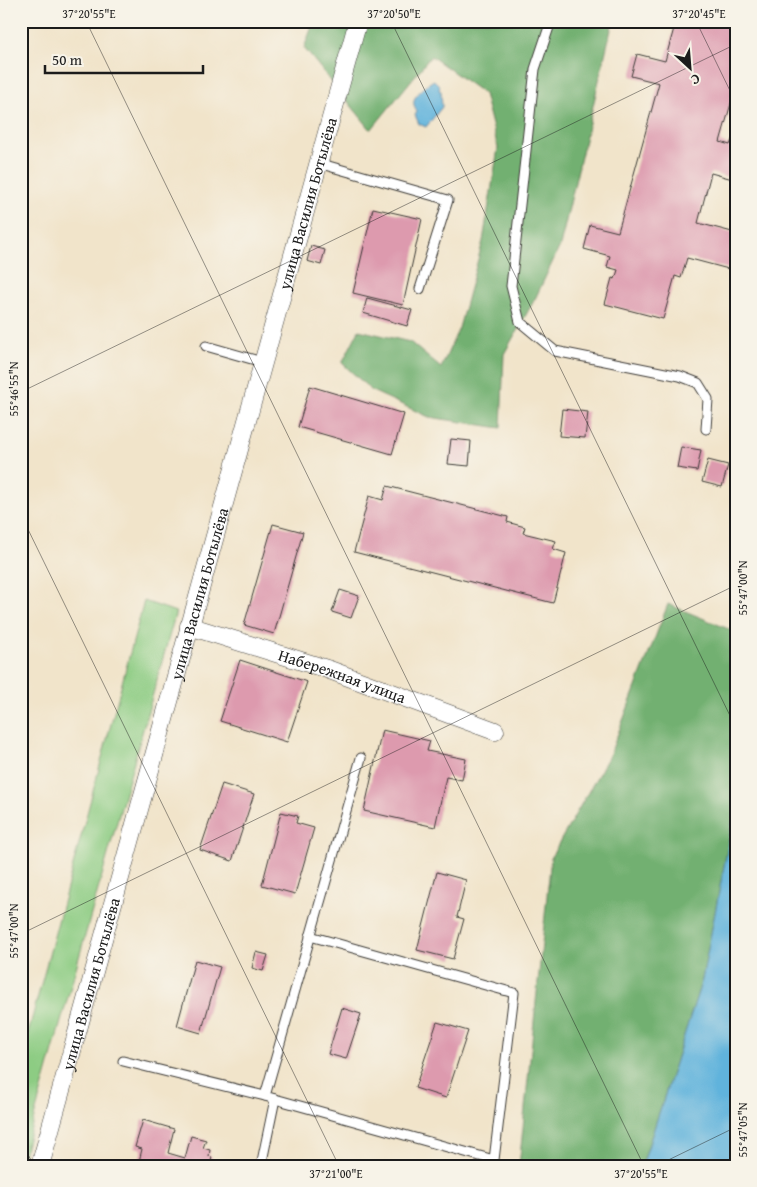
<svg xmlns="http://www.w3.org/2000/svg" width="757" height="1187" font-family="'Gentium Book Plus',serif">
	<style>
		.green { fill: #8dcc83; stroke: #547450 }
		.forest { fill: #72b071; stroke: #476646 }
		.water { fill: #61b3dc; stroke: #3e687c }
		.building { fill: #dd9aae }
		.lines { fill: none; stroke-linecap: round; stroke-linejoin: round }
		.service-casing { stroke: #3c3a36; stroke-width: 11 }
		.minor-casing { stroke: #3c3a36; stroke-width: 19 }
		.service { stroke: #fff; stroke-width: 9 }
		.minor { stroke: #fff; stroke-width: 18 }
		.ticks { fill: none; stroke: #1c1c1c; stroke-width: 1; stroke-opacity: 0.45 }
		.labels { text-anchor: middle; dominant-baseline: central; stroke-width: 4; stroke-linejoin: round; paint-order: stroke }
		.street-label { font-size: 16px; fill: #1c1c1c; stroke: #f7f3e8 }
		.neatline { fill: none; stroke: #1c1c1c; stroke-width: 2 }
		.ticks-label { font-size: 12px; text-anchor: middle; fill: #1c1c1c }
	</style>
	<rect width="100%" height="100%" fill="#f7f3e8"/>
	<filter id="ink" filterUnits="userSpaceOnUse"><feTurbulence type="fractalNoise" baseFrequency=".02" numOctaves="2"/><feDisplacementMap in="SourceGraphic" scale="10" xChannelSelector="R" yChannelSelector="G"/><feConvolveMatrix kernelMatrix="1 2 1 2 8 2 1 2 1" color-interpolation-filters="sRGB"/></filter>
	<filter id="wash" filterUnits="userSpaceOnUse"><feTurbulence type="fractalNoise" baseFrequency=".0096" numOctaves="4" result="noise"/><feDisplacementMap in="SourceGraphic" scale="20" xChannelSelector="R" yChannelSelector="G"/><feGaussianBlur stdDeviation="1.12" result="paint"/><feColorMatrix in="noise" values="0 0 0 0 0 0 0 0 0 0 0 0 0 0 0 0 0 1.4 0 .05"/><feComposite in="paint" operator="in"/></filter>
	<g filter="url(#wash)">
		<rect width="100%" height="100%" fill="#f1e4ca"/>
		<polygon class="green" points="144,601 176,612 21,1164 21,1052 23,1052"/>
		<g class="forest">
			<polygon points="314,21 613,21 560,246 536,297 504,354 501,428 429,417 372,391 342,363 359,330 410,342 441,368 459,328 483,241 498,148 484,94 431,56 371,130 304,48"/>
			<polygon points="668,604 736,632 736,804 702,980 642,1166 519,1166 551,857 610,754"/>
		</g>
		<g class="water">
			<path d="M434 80 440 86 439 90 441 91 442 107 426 127 419 124 415 115 417 112C415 108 413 104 414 100 416 94 429 82 434 80Z"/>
			<polygon points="736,804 736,1166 642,1166 702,980"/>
		</g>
		<g id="blocks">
			<g class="building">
				<polygon points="676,21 736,21 736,86 720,142 730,145 733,137 736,138 736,180 711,173 698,223 736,233 736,271 687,258 681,278 675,276 663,319 605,304 612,278 615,279 618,270 607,267 610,256 584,249 590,225 618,232 659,83 631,76 637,54 665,61"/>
				<polygon points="373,208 422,219 403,305 353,293"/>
				<polygon points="311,246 325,250 321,265 307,261"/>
				<polygon points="367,298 412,310 407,326 363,313"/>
				<polygon points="310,386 404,414 392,454 298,427"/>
				<polygon points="562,409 588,412 585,438 559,436"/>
				<polygon points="451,439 471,441 469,466 448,464"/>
				<polygon points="681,447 701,450 697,471 677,468"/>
				<polygon points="708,460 728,465 722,487 702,482"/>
				<polygon points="387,486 508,517 507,522 525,527 523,533 556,541 553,549 566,553 553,603 354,552 369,496 383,500"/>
				<polygon points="273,524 303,532 274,634 244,625"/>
				<polygon points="340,590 359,596 351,618 332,612"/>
				<polygon points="240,660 307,682 287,742 220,721"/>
				<polygon points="382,730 430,741 427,751 466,759 462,780 446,777 435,827 364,811"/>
				<polygon points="222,784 254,794 232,861 200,850"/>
				<polygon points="281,812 298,816 296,823 314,828 295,894 262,885"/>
				<polygon points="437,872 466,880 457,917 464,919 453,959 417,950"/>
				<polygon points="256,952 268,955 263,971 252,968"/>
				<polygon points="195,960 220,967 201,1033 177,1026"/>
				<polygon points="342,1008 361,1014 346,1059 328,1054"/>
				<polygon points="437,1022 468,1031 446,1098 415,1088"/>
				<polygon points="143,1120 174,1129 168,1153 185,1158 191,1136 206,1140 203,1148 210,1150 209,1156 212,1157 210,1166 138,1166 142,1149 135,1147"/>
			</g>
		</g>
	</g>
	<g filter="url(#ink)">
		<use href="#blocks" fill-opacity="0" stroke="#3c3a36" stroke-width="1"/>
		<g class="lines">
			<g class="service-casing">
				<g id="service">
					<polyline points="551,21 535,69 511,286 520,322 555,351 680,376 698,383 708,399 706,429"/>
					<polyline points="318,163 448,200 420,289"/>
					<polyline points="206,346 262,362"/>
					<polyline points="123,1061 265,1096"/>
					<polyline points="275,1099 494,1160 514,993 310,936"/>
					<polyline points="261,1166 275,1099 265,1096 361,758"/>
				</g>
			</g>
			<g class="minor-casing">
				<g id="minor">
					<path id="s1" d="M189 626 327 669 495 731"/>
					<path id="s2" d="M40 1166 358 21"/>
				</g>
			</g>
			<use href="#service" class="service"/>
			<use href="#minor" class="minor"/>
		</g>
	</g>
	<path class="ticks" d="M86 21 644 1166M391 21 736 728M696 21 736 103M21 392 736 44M21 515 339 1166M21 934 736 585M21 1141 34 1166M656 1166 736 1127"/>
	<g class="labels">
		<g class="street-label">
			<text stroke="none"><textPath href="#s2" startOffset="999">улица Василия Ботылёва</textPath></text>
			<text stroke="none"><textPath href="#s2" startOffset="594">улица Василия Ботылёва</textPath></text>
			<text stroke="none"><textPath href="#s1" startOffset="161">Набережная улица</textPath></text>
			<text stroke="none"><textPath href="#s2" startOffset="189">улица Василия Ботылёва</textPath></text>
		</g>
	</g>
	<rect width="757" height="1187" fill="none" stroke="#f7f3e8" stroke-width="55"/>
	<g transform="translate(690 68) rotate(154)" stroke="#f7f3e8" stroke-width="4" paint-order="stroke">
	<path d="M0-4L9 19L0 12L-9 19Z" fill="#1c1c1c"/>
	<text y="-8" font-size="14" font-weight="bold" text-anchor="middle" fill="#1c1c1c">С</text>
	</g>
	<path d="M45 65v8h158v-8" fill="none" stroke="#1c1c1c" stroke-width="2.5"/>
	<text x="52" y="65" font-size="15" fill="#1c1c1c" stroke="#f7f3e8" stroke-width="4" paint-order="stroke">50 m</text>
	<rect x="28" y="28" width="702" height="1132" class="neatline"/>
	<g class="ticks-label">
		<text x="89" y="18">37°20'55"E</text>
		<text x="394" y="18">37°20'50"E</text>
		<text x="699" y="18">37°20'45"E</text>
		<text transform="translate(14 389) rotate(-90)" y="4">55°46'55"N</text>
		<text transform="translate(743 588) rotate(-90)" y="4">55°47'00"N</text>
		<text transform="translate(14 931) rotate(-90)" y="4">55°47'00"N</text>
		<text transform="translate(743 1130) rotate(-90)" y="4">55°47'05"N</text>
		<text x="336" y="1178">37°21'00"E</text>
		<text x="641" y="1178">37°20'55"E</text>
	</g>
</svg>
